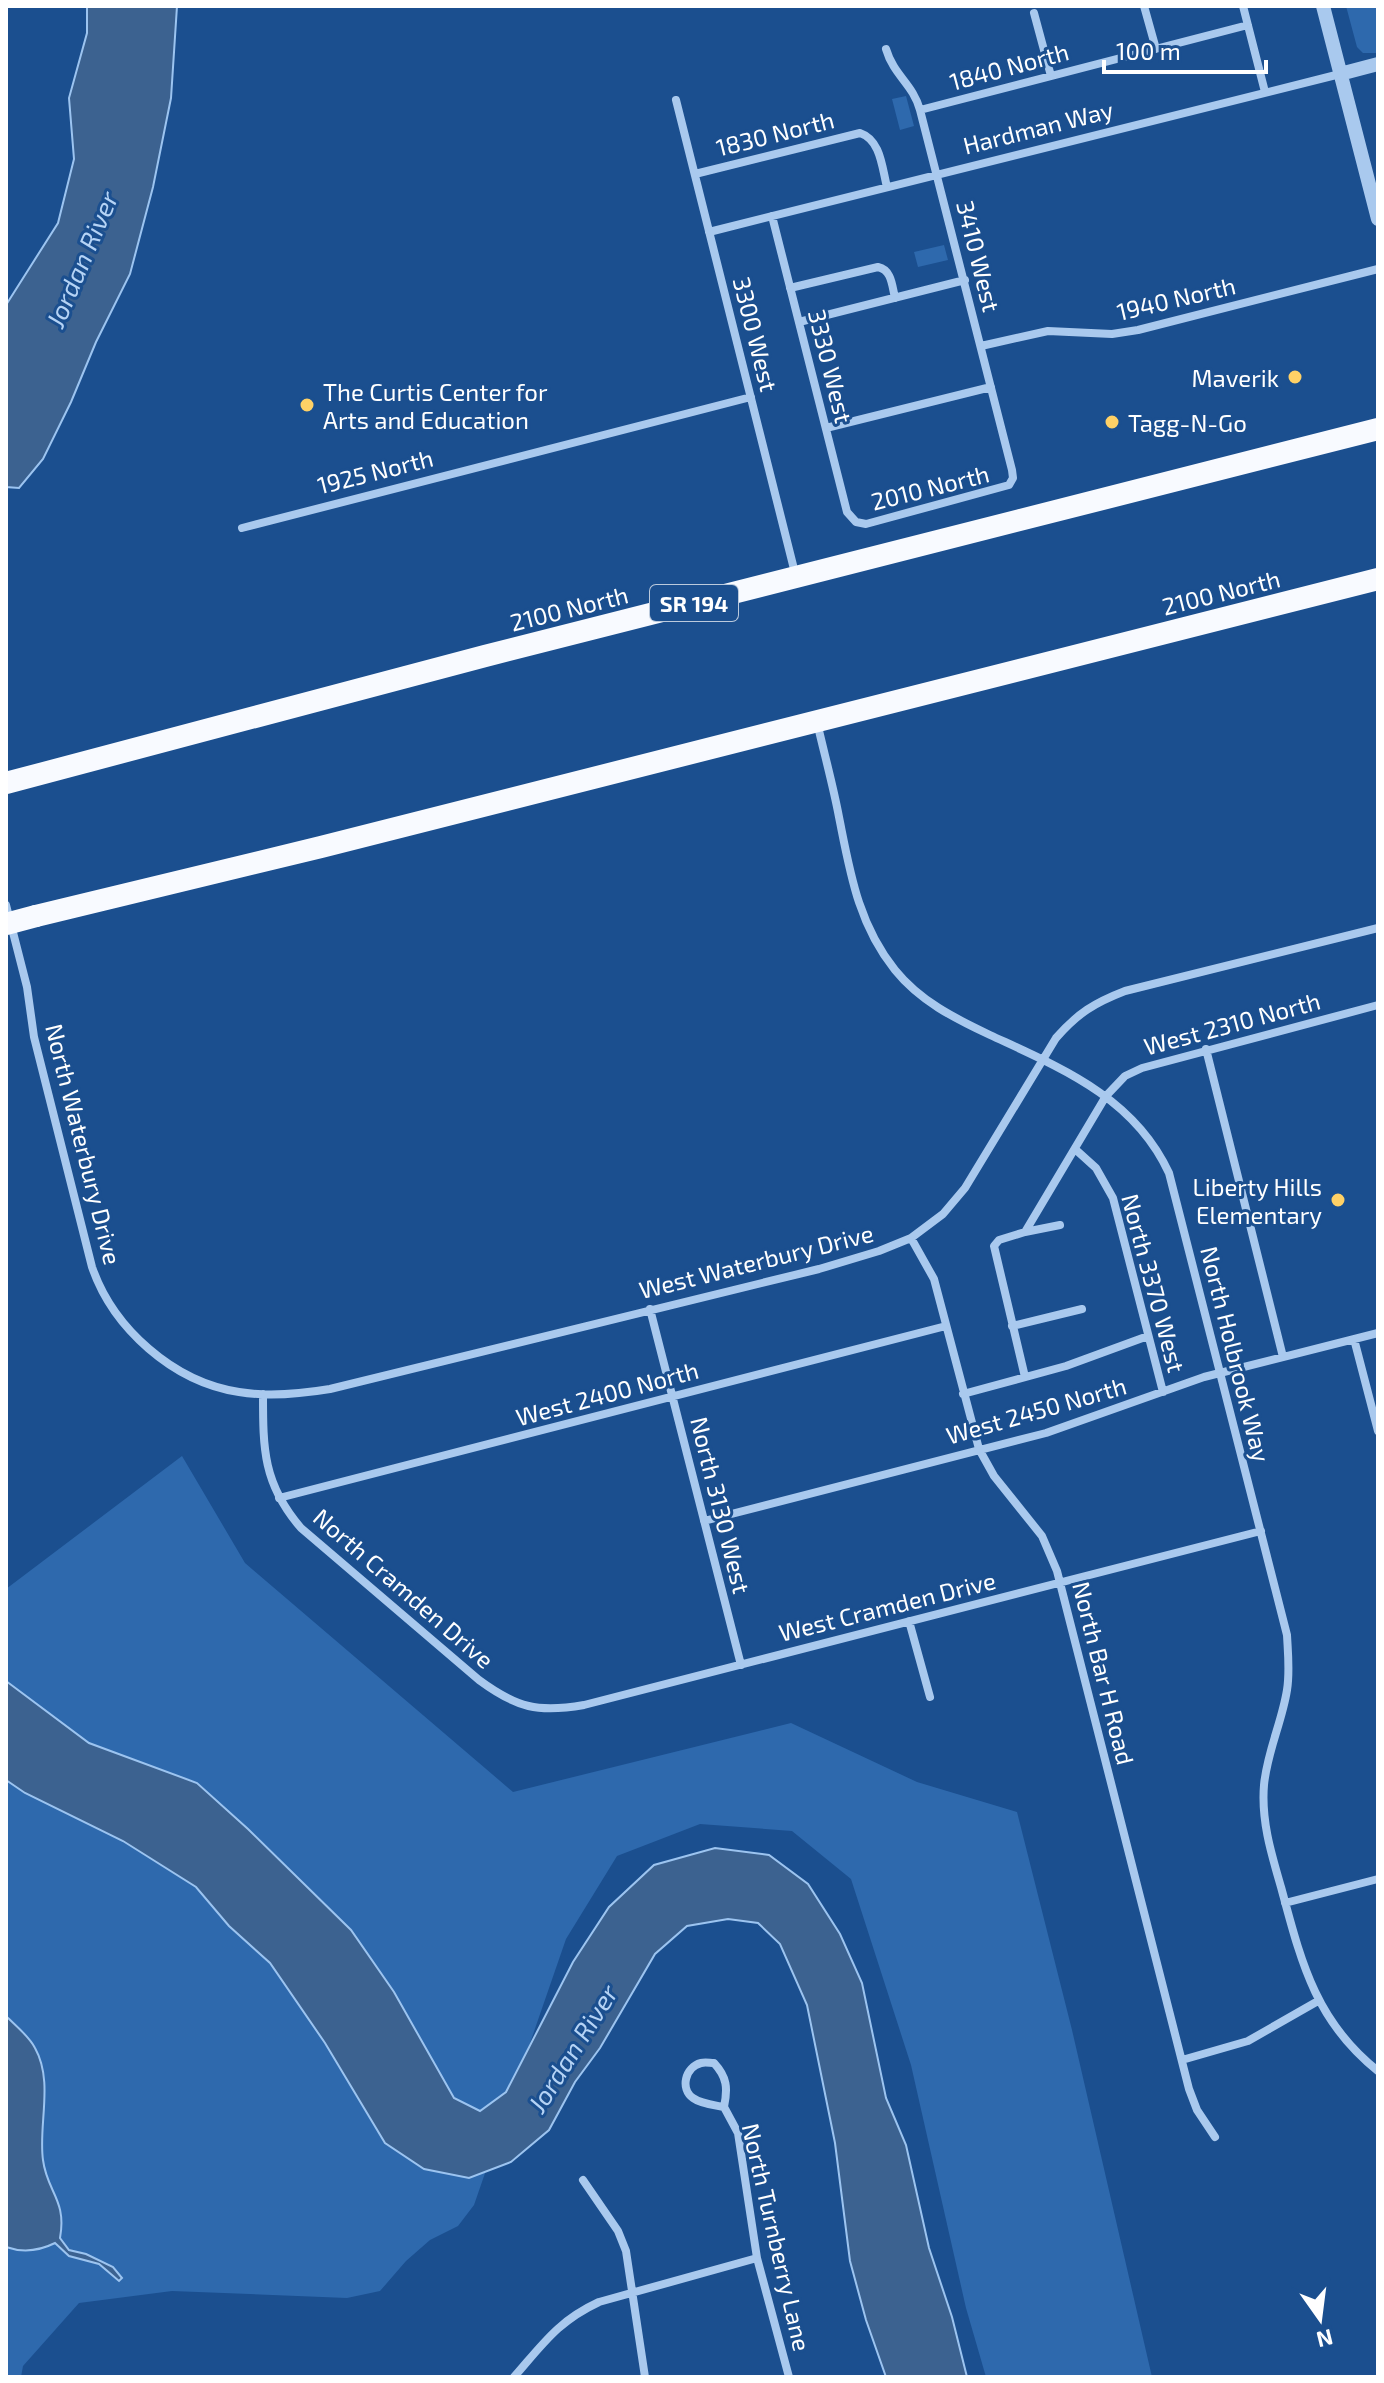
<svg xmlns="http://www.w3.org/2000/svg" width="1384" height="2383" font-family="'Exo 2',sans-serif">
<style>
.green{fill:#2e69ad}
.water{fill:#3c6290;stroke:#9cc4f0;stroke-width:2}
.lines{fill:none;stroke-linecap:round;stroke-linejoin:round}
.minor{stroke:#a9c9ee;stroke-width:8}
.tertiary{stroke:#a9c9ee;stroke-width:14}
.trunk{stroke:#f8faff;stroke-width:22}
.trunk-bridge{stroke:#f8faff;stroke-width:22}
.poi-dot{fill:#ffd166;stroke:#1b4f8f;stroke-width:3}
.labels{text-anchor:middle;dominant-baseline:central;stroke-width:6;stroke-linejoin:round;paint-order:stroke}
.shield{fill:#1b4f8f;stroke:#bbcadd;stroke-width:2}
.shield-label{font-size:22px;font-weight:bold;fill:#fff}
.street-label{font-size:24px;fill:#fff;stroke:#1b4f8f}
.poi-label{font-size:24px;fill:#fff;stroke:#1b4f8f;text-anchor:end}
.water-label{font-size:26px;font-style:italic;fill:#b5d3f5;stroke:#1b4f8f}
</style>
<rect width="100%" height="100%" fill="#1b4f8f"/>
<path class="green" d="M1346,6H1378V53H1363L1357,47Z
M906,96L914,126L900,130L892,99Z
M944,245L948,260L918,267L914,252Z
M182,1456L245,1563L513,1792L791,1723L917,1782L1017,1812L1072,2030L1152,2377H986L966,2308L911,2065L851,1879L792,1831L700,1824L617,1856L566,1939L474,2205L458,2226L430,2240L406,2261L380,2291L347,2298L172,2291L79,2303L23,2366L21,2377H6V1589Z"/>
<path class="water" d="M87,6H177L171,98L153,187L130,274L96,342L71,402L43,459L19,488L6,487V305L58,223L74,159L69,98L87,33Z
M6,1681L89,1743L197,1783L248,1829L351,1930L394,1992L454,2098L480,2111L506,2092L573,1962L609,1907L654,1865L715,1848L769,1855L808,1884L840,1934L862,1983L886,2098L906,2145L929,2248L952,2317L967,2377H886L866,2320L850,2261L835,2143L807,2005L780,1944L758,1923L728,1919L687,1926L655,1954L600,2048L575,2082L549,2130L511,2162L469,2178L424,2169L385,2143L325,2043L270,1963L229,1926L196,1887L123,1841L25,1793L6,1780Z
M6,2016C16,2026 29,2036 35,2048C54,2082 38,2125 43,2160C47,2192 67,2200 60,2238L69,2250L86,2254L113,2267L122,2278L119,2281L99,2264L69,2256L55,2243C39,2251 23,2253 6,2247Z"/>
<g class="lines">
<path class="minor" d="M1144,6L1156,49
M1243,6L1265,92
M1034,13L1051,76
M676,100L796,577
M920,110L1248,25
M695,174L860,133C881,140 882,168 887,187
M772,216L847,512L856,522L866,524L1009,485L1013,478L1012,470L920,110C913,84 894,76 886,49
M709,232L1340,74
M790,288L878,267C892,270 892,286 895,298
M799,322L965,280
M981,346L1048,331L1112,334L1138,330L1378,269
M826,428L991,387
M242,528L751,397
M817,722C824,753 833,785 839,817C850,872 858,924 895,970C920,1001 954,1018 990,1035C1061,1068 1134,1097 1169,1173L1287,1635C1288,1654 1290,1672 1287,1690C1282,1722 1267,1752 1264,1785C1261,1820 1271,1853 1281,1887C1301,1961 1315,2021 1378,2071
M6,905L27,987L34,1037L92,1267C113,1328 173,1382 239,1392C269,1397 300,1394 330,1389L819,1269L879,1251L911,1238L943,1214L965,1188L1056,1038C1078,1013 1094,1003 1125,991L1378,928
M1206,1049L1283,1357
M1075,1149L1096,1168L1113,1198L1163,1392
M1025,1232L1060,1225
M911,1238L934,1279L979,1449L994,1476L1042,1536L1057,1571L1189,2089L1197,2110L1215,2137
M650,1309L741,1665
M1012,1326L1082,1309
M1354,1339L1378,1431
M1025,1377L994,1246L999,1240L1025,1232L1106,1096L1125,1076L1142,1068L1378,1005
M263,1394C263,1449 263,1484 301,1528L479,1680C517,1708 538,1713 584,1705L1261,1531
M963,1394L1066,1366L1148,1336
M279,1498L946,1326
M704,1521L1046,1433L1204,1377L1378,1333
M909,1621L930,1697
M1285,1903L1378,1879
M1182,2060L1248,2041L1318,2001
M724,2107C714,2105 701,2104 693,2098C680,2089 685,2067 701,2063C705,2062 710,2063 714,2063C727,2077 728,2088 724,2107L738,2133L757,2258L789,2377
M583,2180L618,2231L626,2251L645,2377
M514,2377C543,2344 558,2321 599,2302L757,2258"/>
<path class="tertiary" d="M1323,6L1378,219
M1340,74L1378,64"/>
<path class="trunk" d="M6,783L485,656L1378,429
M36,916L321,847L1378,579"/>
<path class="trunk-bridge" d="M6,924L36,916"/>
</g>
<g class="poi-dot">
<circle cx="1295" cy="377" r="8"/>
<circle cx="307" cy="405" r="8"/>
<circle cx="1112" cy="422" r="8"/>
<circle cx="1338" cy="1200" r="8"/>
</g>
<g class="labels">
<rect class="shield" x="650" y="585" width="88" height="36" rx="6"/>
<g class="shield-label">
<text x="694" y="603">SR 194</text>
</g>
<g class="street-label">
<text transform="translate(1009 66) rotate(-15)">1840 North</text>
<text transform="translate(1038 127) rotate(-14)">Hardman Way</text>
<text transform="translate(775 133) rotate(-14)">1830 North</text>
<text transform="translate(979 256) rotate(76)">3410 West</text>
<text transform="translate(1176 298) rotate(-13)">1940 North</text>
<text transform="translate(756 334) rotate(76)">3300 West</text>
<text transform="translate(831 366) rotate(76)">3330 West</text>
<text transform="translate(375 471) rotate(-14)">1925 North</text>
<text transform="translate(930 487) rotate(-14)">2010 North</text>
<text transform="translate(1221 592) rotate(-14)">2100 North</text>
<text transform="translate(569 608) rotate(-14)">2100 North</text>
<text transform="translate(1232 1023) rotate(-15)">West 2310 North</text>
<text transform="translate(84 1144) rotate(76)">North Waterbury Drive</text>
<text transform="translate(756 1261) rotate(-14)">West Waterbury Drive</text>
<text transform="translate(1154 1283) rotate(75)">North 3370 West</text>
<text transform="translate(1236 1354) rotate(76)">North Holbrook Way</text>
<text transform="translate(607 1393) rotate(-15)">West 2400 North</text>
<text transform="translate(1036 1410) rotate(-16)">West 2450 North</text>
<text transform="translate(721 1505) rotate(76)">North 3130 West</text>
<text transform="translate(404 1588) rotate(41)">North Cramden Drive</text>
<text transform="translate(887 1606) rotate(-14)">West Cramden Drive</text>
<text transform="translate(1104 1673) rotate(76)">North Bar H Road</text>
<text transform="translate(777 2237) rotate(77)">North Turnberry Lane</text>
</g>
<g class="poi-label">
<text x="1279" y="377">Maverik</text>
<text x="323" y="391" text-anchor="start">The Curtis Center for<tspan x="323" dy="28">Arts and Education</tspan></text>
<text x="1128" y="422" text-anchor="start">Tagg-N-Go</text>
<text x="1322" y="1186">Liberty Hills<tspan x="1322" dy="28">Elementary</tspan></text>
</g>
<g class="water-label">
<text transform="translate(81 259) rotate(-67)">Jordan River</text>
<text transform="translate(572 2048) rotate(-58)">Jordan River</text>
</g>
</g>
<rect width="1384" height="2383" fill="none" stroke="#ffffff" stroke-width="16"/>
<g transform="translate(1320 2319) rotate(166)" stroke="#1b4f8f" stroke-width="6" paint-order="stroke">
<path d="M0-6L14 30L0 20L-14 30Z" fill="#ffffff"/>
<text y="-12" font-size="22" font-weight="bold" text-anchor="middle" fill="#ffffff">N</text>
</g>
<path d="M1104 60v12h162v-12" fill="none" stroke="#ffffff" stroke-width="4"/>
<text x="1116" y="60" font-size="24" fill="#ffffff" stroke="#1b4f8f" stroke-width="6" paint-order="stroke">100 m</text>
</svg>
